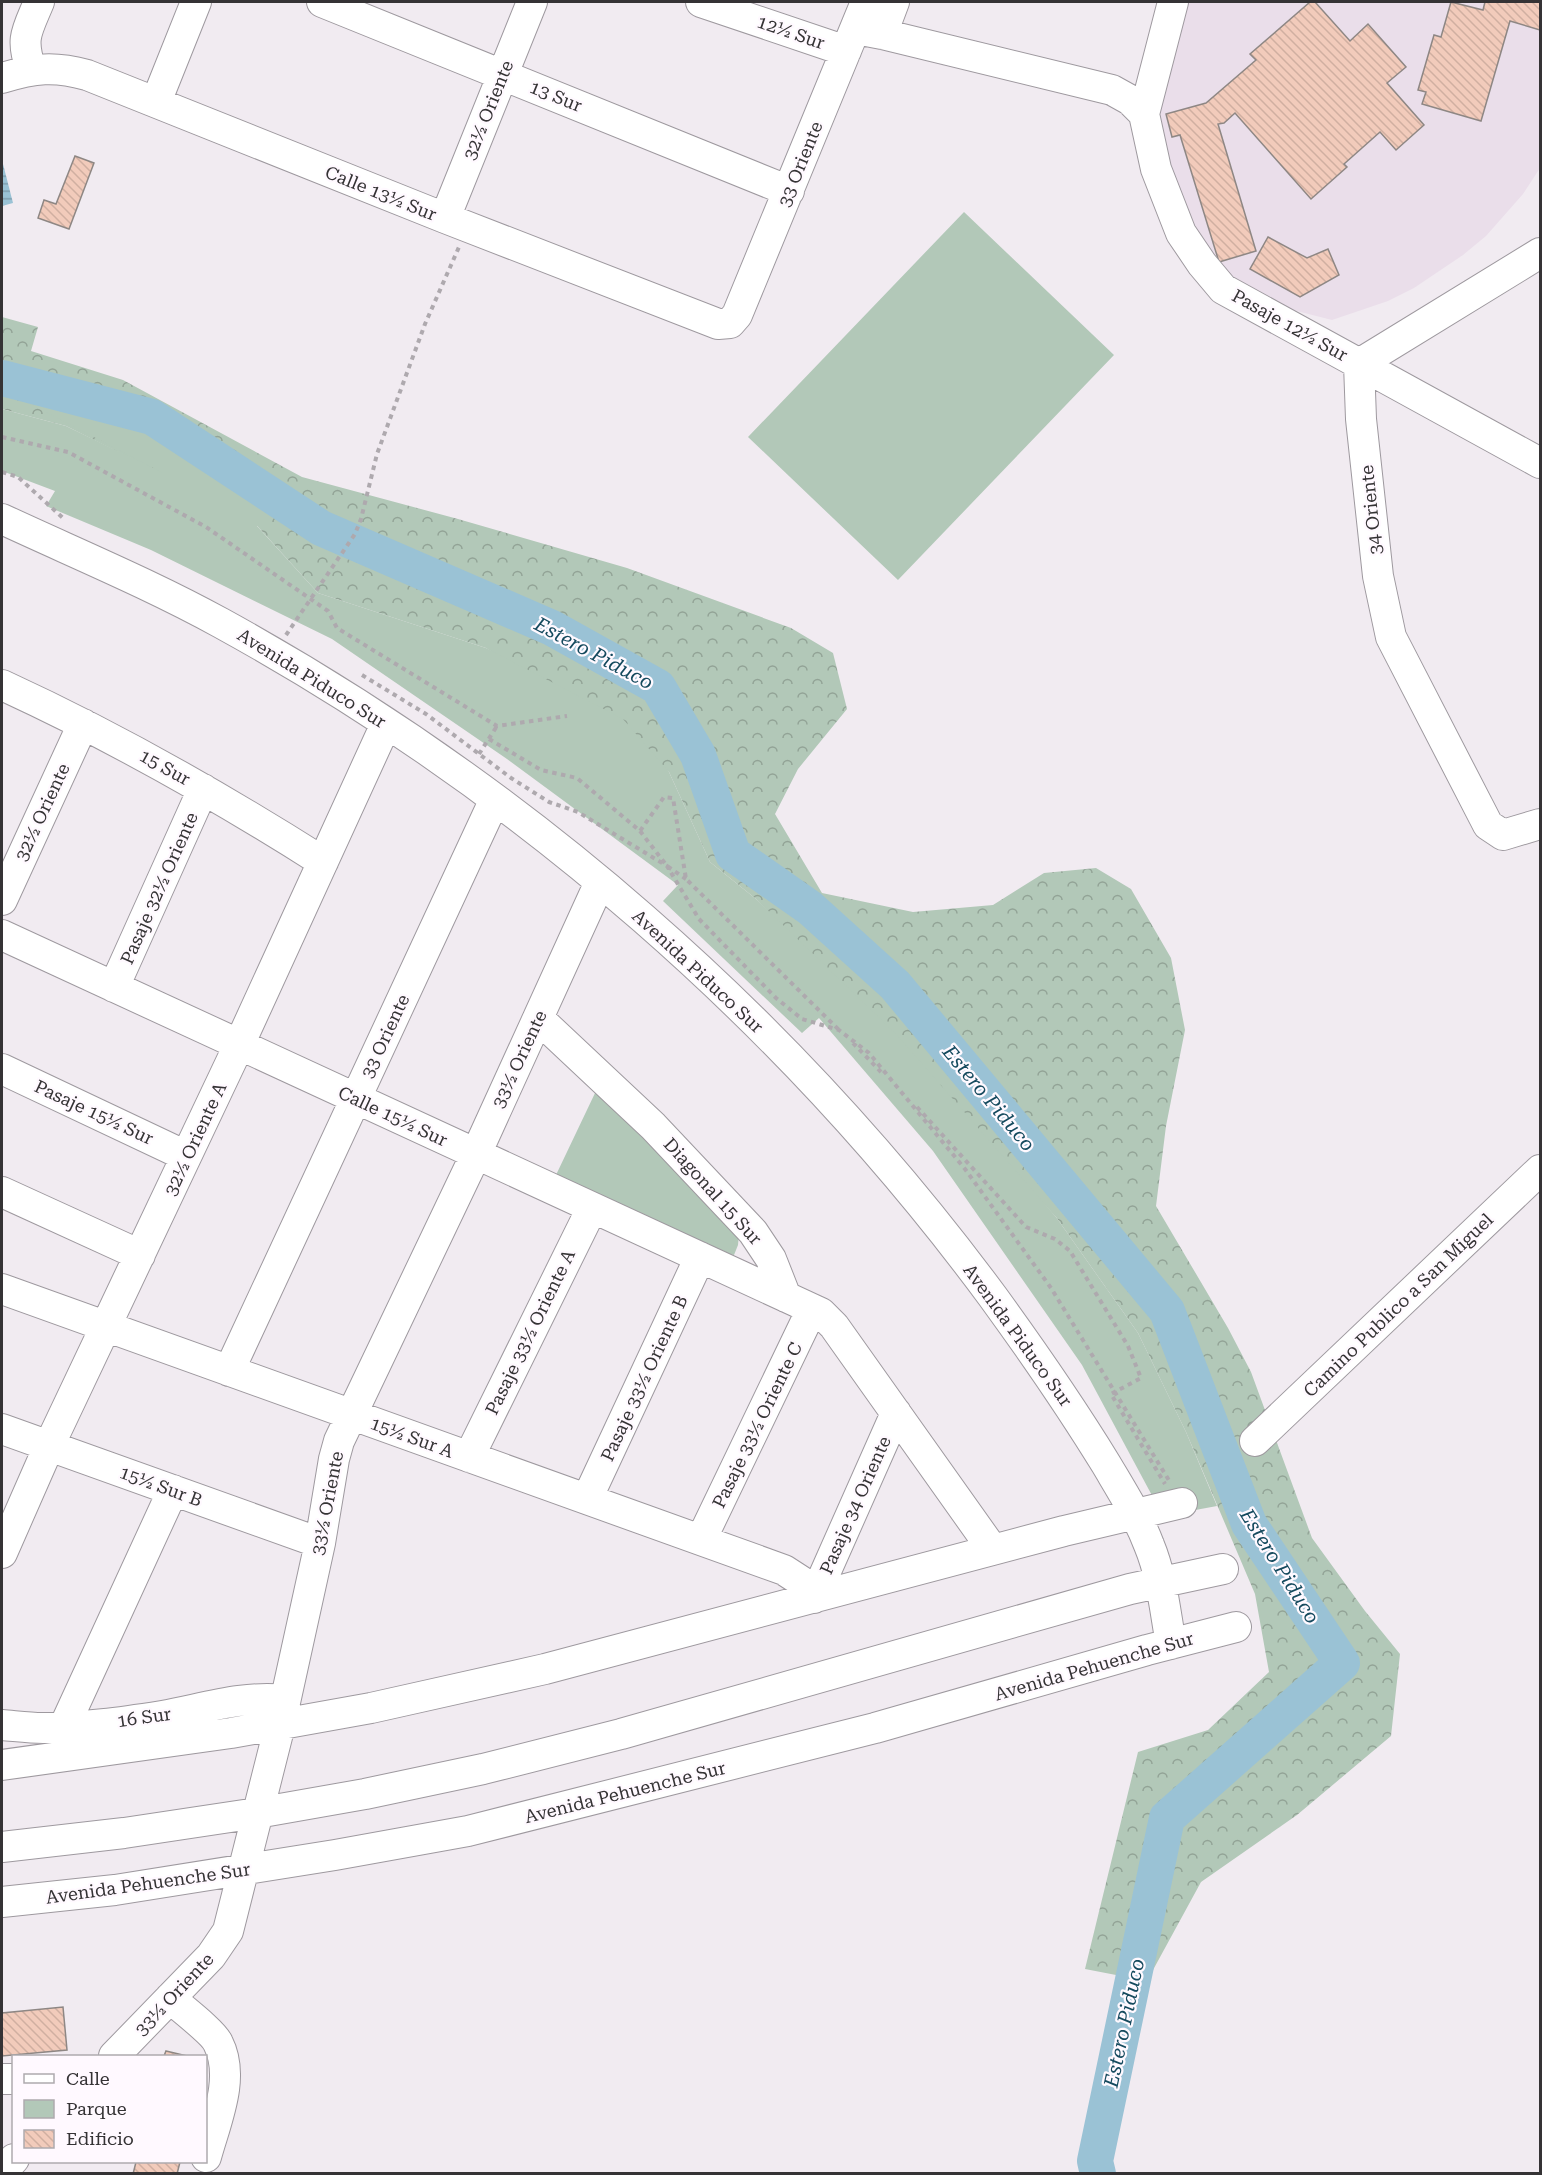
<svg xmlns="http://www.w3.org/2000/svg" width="1542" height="2175" font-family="'Roboto Serif',serif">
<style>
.built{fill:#eadeea}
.forest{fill:url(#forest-crowns)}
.green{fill:#b2c8b8}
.water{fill:url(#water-rules)}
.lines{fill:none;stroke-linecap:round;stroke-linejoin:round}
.river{stroke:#9ac2d5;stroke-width:36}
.building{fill:url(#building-back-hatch);stroke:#8e8784;stroke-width:1.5}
.minor-casing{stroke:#9e999f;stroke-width:32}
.path{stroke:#aea9ae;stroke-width:4;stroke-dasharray:4.5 4.5;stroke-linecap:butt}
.minor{stroke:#fff;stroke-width:30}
.labels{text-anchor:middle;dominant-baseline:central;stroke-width:4.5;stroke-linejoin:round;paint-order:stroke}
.street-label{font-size:18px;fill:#353335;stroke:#fff9ff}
.water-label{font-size:20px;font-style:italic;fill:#154a5e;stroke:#fff9ff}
</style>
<defs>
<pattern id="forest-crowns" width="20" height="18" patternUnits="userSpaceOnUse" patternTransform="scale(1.5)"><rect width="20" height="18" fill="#b2c8b8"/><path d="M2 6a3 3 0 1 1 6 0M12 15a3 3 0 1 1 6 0" fill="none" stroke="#92a396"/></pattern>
<pattern id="water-rules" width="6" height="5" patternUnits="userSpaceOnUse" patternTransform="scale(1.5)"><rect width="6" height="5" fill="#9ac2d5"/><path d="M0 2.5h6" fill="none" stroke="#7e9eae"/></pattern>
<pattern id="building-back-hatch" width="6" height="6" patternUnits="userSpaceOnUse" patternTransform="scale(1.5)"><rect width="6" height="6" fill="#f2cbbb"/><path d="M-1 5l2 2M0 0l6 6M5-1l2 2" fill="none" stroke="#d0afa1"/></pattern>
</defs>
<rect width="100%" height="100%" fill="#f1ebf1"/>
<path class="built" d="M1187,2H1540V168L1523,194L1486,236L1463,255L1414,288L1388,301L1332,320L1289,309L1250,289L1232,276L1216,262L1189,227L1157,122Z"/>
<path class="forest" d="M2,317L38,327L31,351L123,380L302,477L458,519L627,568L791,628L833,653L847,709L798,769L775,814L822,893L913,912L993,905L1044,873L1096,868L1131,889L1171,958L1185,1030L1166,1126L1156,1206L1228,1328L1251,1372L1312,1538L1365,1611L1400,1654L1391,1736L1297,1815L1201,1882L1147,1981L1085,1969L1138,1752L1208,1730L1269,1672L1255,1594L1186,1432L1138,1333L1056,1217L756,899L710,862L669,772L486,648L318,593L249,517L66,426L2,409Z"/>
<path class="green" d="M964,212L1114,355L898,580L748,437Z
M2,364L16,369L54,389L123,417L269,502L257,526L318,593L486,648L623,719L669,772L710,862L756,899L897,1035L1056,1217L1138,1333L1186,1432L1217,1506L1163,1516L1082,1365L933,1151L819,1018L802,1033L663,901L678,885L507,759L332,639L151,550L46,506L55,491L2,471V409L66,426L163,473L17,397L2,393Z
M596,1091L739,1234L738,1245L734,1255L721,1253L556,1175Z"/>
<path class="water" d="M2,160L13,203L2,206Z"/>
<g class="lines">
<path class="river" d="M2,378L152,417L321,528L552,628L658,687L698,755L733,854L810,908L895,985L1167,1311L1249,1524L1342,1663L1167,1818L1095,2161L1098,2174"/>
</g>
<path class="building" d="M1310,2H1315L1350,41L1368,24L1406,67L1387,83L1424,125L1396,150L1380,132L1344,164L1347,167L1311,199L1235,113L1224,123L1218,124L1256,251L1219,262L1180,135L1172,137L1166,114L1206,103L1256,60L1250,54Z
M1451,2L1483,10L1485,2H1540V30L1510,21L1481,121L1422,104L1426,92L1418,90L1434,35L1441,37Z
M75,156L94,163L69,229L38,218L44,200L56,204Z
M1268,237L1307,258L1328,249L1339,275L1300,297L1250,269Z
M63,2007L67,2050L2,2056V2013Z
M166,2051L187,2056H164Z
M136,2162H180L177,2174H133Z"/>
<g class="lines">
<defs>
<path id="minor" d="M322,2L789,191
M701,2L846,51
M856,29L882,34L1112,90L1130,100L1144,114L1156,169L1181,233L1202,264L1223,289L1540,463
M882,34L894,2
M31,69C20,38 27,31 39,2
M2,78C35,68 54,66 87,75L445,218L718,324L730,323L737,315L866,2
M156,102L196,2
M1144,114L1173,2
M445,218L532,2
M1540,253L1359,364L1361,419L1378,576L1391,637L1488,825L1503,835L1540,824
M2,519C75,553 150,584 221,623C523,789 789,1021 993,1297C1033,1352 1071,1407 1106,1464C1122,1491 1138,1516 1149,1545C1162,1576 1165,1611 1171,1644
M2,685C113,736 219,796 323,862
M2,900L83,724
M2,935L821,1313L834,1326L993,1550
M114,987L203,789
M538,1018L653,1126L753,1232L771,1259L786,1297
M2,1069L186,1156
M2,1192L140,1255
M2,1289L784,1570L801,1581L814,1598
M229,1371L495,799
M2,1429L320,1543
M1255,1441L1540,1170
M469,1457L592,1208
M587,1499L700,1257
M701,1540L812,1309
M2,1553L49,1446L239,1045L386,724
M814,1598L896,1413
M2,1725C15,1726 29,1728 43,1728C82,1728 123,1722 162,1716C202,1709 244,1695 285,1700
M64,1727L173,1490
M2,1765L231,1733L371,1708L545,1669L1064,1531L1182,1503
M2,1847L124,1833L257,1813L365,1794L483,1769L621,1734L1130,1589L1223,1569
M2,1902L115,1890L335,1855L468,1831L875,1728L1147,1650L1236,1627
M170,1998C181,2008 213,2032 218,2043C236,2078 215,2123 206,2157
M114,2056L211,1956L228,1931L280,1725L320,1543L334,1459L339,1441L476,1154L600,882
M2,2079H14
M2,2172L14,2159"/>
</defs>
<use href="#minor" class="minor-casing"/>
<path class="path" d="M2,437L68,452L206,527L328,611L337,628L497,726L567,716
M2,472L18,477L63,518
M286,635L355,534L361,519L377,454L425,324L459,247
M362,675L426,714L511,778L549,802L578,812L667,866L699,919L776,998L802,1019L839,1030L869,1053L965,1169L1051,1288L1170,1482
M489,739L541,770L577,778L640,831L664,797L673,798L686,879L839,1030
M479,754L497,726
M640,831L667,866L686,879
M853,1043L881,1072
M917,1107L1026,1227L1055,1239L1070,1251L1128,1346L1141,1378L1111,1394L1165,1484"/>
<use href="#minor" class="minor"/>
</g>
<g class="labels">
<g class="street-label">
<text transform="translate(791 32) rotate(19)">12½ Sur</text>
<text transform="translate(556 96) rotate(22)">13 Sur</text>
<text transform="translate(488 110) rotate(-68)">32½ Oriente</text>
<text transform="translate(800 164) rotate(-68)">33 Oriente</text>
<text transform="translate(381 193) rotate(22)">Calle 13½ Sur</text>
<text transform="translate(1290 325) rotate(29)">Pasaje 12½ Sur</text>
<text transform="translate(1371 510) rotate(-96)">34 Oriente</text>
<text transform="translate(312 678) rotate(32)">Avenida Piduco Sur</text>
<text transform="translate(165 767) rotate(29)">15 Sur</text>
<text transform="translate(42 812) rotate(-65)">32½ Oriente</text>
<text transform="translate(159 888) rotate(-66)">Pasaje 32½ Oriente</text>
<text transform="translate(698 971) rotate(43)">Avenida Piduco Sur</text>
<text transform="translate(385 1036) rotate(-65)">33 Oriente</text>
<text transform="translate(519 1059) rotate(-65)">33½ Oriente</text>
<text transform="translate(94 1112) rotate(25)">Pasaje 15½ Sur</text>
<text transform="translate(393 1116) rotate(25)">Calle 15½ Sur</text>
<text transform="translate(195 1139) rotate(-65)">32½ Oriente A</text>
<text transform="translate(713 1191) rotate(48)">Diagonal 15 Sur</text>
<text transform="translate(1398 1305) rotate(-44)">Camino Publico a San Miguel</text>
<text transform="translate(530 1332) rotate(-64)">Pasaje 33½ Oriente A</text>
<text transform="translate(1018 1335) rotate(54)">Avenida Piduco Sur</text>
<text transform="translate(644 1378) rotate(-65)">Pasaje 33½ Oriente B</text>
<text transform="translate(757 1425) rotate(-64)">Pasaje 33½ Oriente C</text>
<text transform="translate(412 1437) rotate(20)">15½ Sur A</text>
<text transform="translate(161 1486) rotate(20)">15½ Sur B</text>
<text transform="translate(327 1503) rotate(-79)">33½ Oriente</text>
<text transform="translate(855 1505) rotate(-66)">Pasaje 34 Oriente</text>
<text transform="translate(1094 1666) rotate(-16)">Avenida Pehuenche Sur</text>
<text transform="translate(144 1717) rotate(-8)">16 Sur</text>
<text transform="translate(625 1792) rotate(-14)">Avenida Pehuenche Sur</text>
<text transform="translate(148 1883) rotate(-8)">Avenida Pehuenche Sur</text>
<text transform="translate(174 1994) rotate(-47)">33½ Oriente</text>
</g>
<g class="water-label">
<text transform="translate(594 653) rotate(28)">Estero Piduco</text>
<text transform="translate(989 1098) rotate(50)">Estero Piduco</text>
<text transform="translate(1280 1566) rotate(58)">Estero Piduco</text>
<text transform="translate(1124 2023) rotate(-78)">Estero Piduco</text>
</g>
</g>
<rect width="1542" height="2175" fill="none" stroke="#353335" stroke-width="6"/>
<rect x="12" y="2055" width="195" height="108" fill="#fff9ff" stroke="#aeaaae" stroke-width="1.5"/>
<rect x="24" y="2074" width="30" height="9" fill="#ffffff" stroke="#aeaaae" stroke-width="1.5"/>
<text x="66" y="2085" font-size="18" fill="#353335">Calle</text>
<rect x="24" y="2100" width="30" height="18" fill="#b2c8b8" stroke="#aeaaae" stroke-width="1.5"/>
<text x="66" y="2115" font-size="18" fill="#353335">Parque</text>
<rect x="24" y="2130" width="30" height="18" fill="url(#building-back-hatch)" stroke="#aeaaae" stroke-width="1.5"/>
<text x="66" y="2145" font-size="18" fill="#353335">Edificio</text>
</svg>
